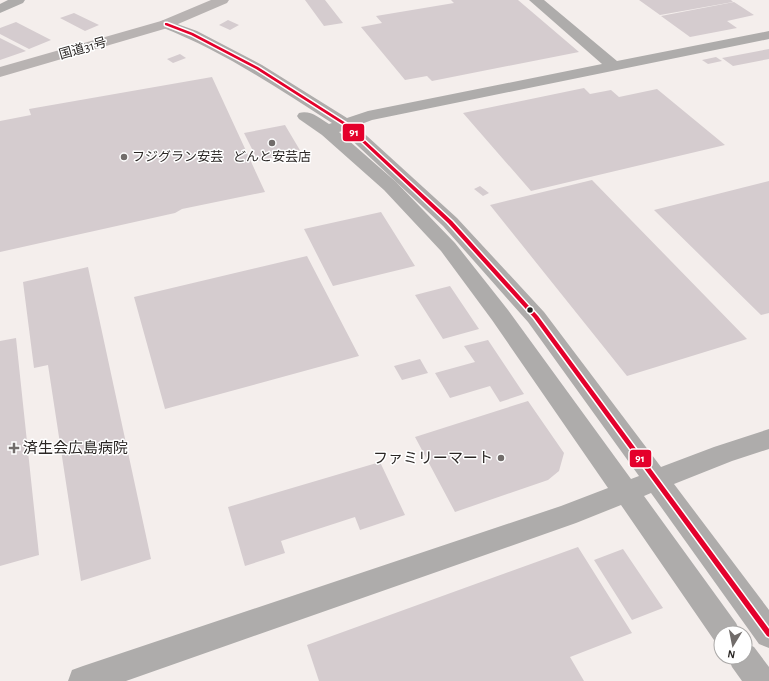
<svg xmlns="http://www.w3.org/2000/svg" width="769" height="681" font-family="'Alegreya Sans','Noto Sans JP',sans-serif">
<style>
.building{fill:#d5cccf}
.lines{fill:none;stroke-linecap:round;stroke-linejoin:round}
.minor{fill:#aeacab;fill-rule:evenodd}
.highway{fill:#b8b3b2;fill-rule:evenodd}
.bus-1-casing{stroke:#fff;stroke-width:3}
.bus-1{fill:#e4002b;fill-rule:evenodd}
.poi-dot{fill:#716c6a;stroke:#fff;stroke-width:1.5}
.bus-dot{fill:#2a2624;stroke:#fff;stroke-width:1.5}
.labels{text-anchor:middle;dominant-baseline:central;stroke-width:3;stroke-linejoin:round;paint-order:stroke}
.far-street-label{font-size:13px;fill:#2a2624;stroke:#fff}
.far-poi-label{font-size:13px;fill:#2a2624;stroke:#fff;text-anchor:start}
.poi-label{font-size:15px;fill:#2a2624;stroke:#fff;text-anchor:start}
.line-badge{stroke:#fff;stroke-width:1.5}
.badge-label{font-size:11px;text-anchor:middle;font-weight:bold;fill:#fff}
</style>
<rect width="100%" height="100%" fill="#f4eeec"/>
<path class="building" d="M305,0H325L343,23L324,26Z
M451,0H518L579,52L432,81L427,76L405,80L361,27L382,23L376,16L454,3Z
M639,0H731L733,2L660,15Z
M734,2L754,15L727,21L737,28L690,37L661,16Z
M74,13L99,25L85,31L60,18Z
M228,20L239,25L230,30L219,25Z
M16,22L51,40L29,49L0,34V28Z
M0,38L26,51L0,60Z
M769,49V59L733,66L722,58Z
M180,54L186,58L173,63L167,59Z
M716,57L722,61L708,64L702,60Z
M212,77L265,192L182,209L175,213L0,252V121L31,115L29,109Z
M584,88L590,94L611,90L619,97L657,89L725,145L531,191L463,113Z
M285,125L301,152L258,161L244,133Z
M592,180L747,339L627,376L490,205Z
M769,181V313L761,315L654,210Z
M480,186L489,193L483,196L474,189Z
M381,212L415,266L333,286L304,229Z
M307,256L359,356L165,409L134,297Z
M88,267L151,559L81,581L48,365L34,368L23,282Z
M450,286L479,329L443,339L415,295Z
M16,338L39,555L0,566V341Z
M488,340L524,394L500,402L490,386L450,398L435,373L475,362L464,346Z
M420,359L428,373L402,380L394,366Z
M528,401L564,453L559,471L548,480L455,512L415,437Z
M380,462L405,515L360,530L355,517L281,541L285,553L245,566L228,507Z
M578,547L632,633L570,657L584,681H319L307,645Z
M623,549L663,608L632,620L594,560Z"/>
<g class="lines">
<path class="minor" d="M8,0H25L23,3L0,13V4Z
M529,0H544L617,61L769,31V39L372,120L356,126L457,218L544,312L661,467L714,447L769,429V449L732,461L674,484L769,610V648L759,644L651,493L644,496L736,623L741,633H721V645L716,643L621,505L576,523L126,681H68L72,670L83,666L561,506L608,488L492,320L441,251L384,190L322,135L299,119L297,116L299,113C311,110 319,118 329,124L332,123C277,88 223,51 161,27L159,24L161,21L166,20L197,31L262,65L347,118L368,111L602,64ZM342,131L443,226L528,322L639,476L631,479L508,310L455,243L396,182L339,132Z
M745,643L754,647L769,667V681H742L732,667L728,657H745Z"/>
<path class="highway" d="M211,0H229L227,3L171,27L0,77V67L161,21Z"/>
<defs>
<path id="bus-1" d="M165,23H167L193,33L258,67L346,123L452,221L538,316L769,629V637L767,636L534,318L448,223L344,125L256,69L191,35L165,25Z"/>
</defs>
<use href="#bus-1" class="bus-1-casing"/>
<use href="#bus-1" class="bus-1"/>
</g>
<g class="poi-dot">
<circle cx="272" cy="143" r="4"/>
<circle cx="124" cy="157" r="4"/>
<path d="M12 442h4v4h4v4h-4v4h-4v-4h-4v-4h4z"/>
<circle cx="501" cy="458" r="4"/>
</g>
<circle class="bus-dot" cx="530" cy="310" r="3.5"/>
<g class="labels">
<g class="far-street-label">
<text transform="translate(83 49) rotate(-16)">国道31号</text>
</g>
<g class="far-poi-label">
<text x="132" y="157">フジグラン安芸</text>
<text x="272" y="157" text-anchor="middle">どんと安芸店</text>
</g>
<g class="poi-label">
<text x="23" y="448">済生会広島病院</text>
<text x="493" y="458" text-anchor="end">ファミリーマート</text>
</g>
</g>
<g class="line-badge">
<rect x="342" y="123" width="23" height="19" rx="4" fill="#e4002b"/>
<rect x="629" y="449" width="23" height="19" rx="4" fill="#e4002b"/>
</g>
<g class="badge-label">
<text x="354" y="136">91</text>
<text x="640" y="462">91</text>
</g>
<g transform="translate(733 645) rotate(190)"><circle r="19" fill="#ffffff" stroke="#aaa8a7"/>
<path d="M0-3L7 15L0 10L-7 15Z" fill="#716c6a"/>
<text y="-6" font-size="11" font-weight="bold" text-anchor="middle" fill="#2a2624">N</text>
</g>
</svg>
